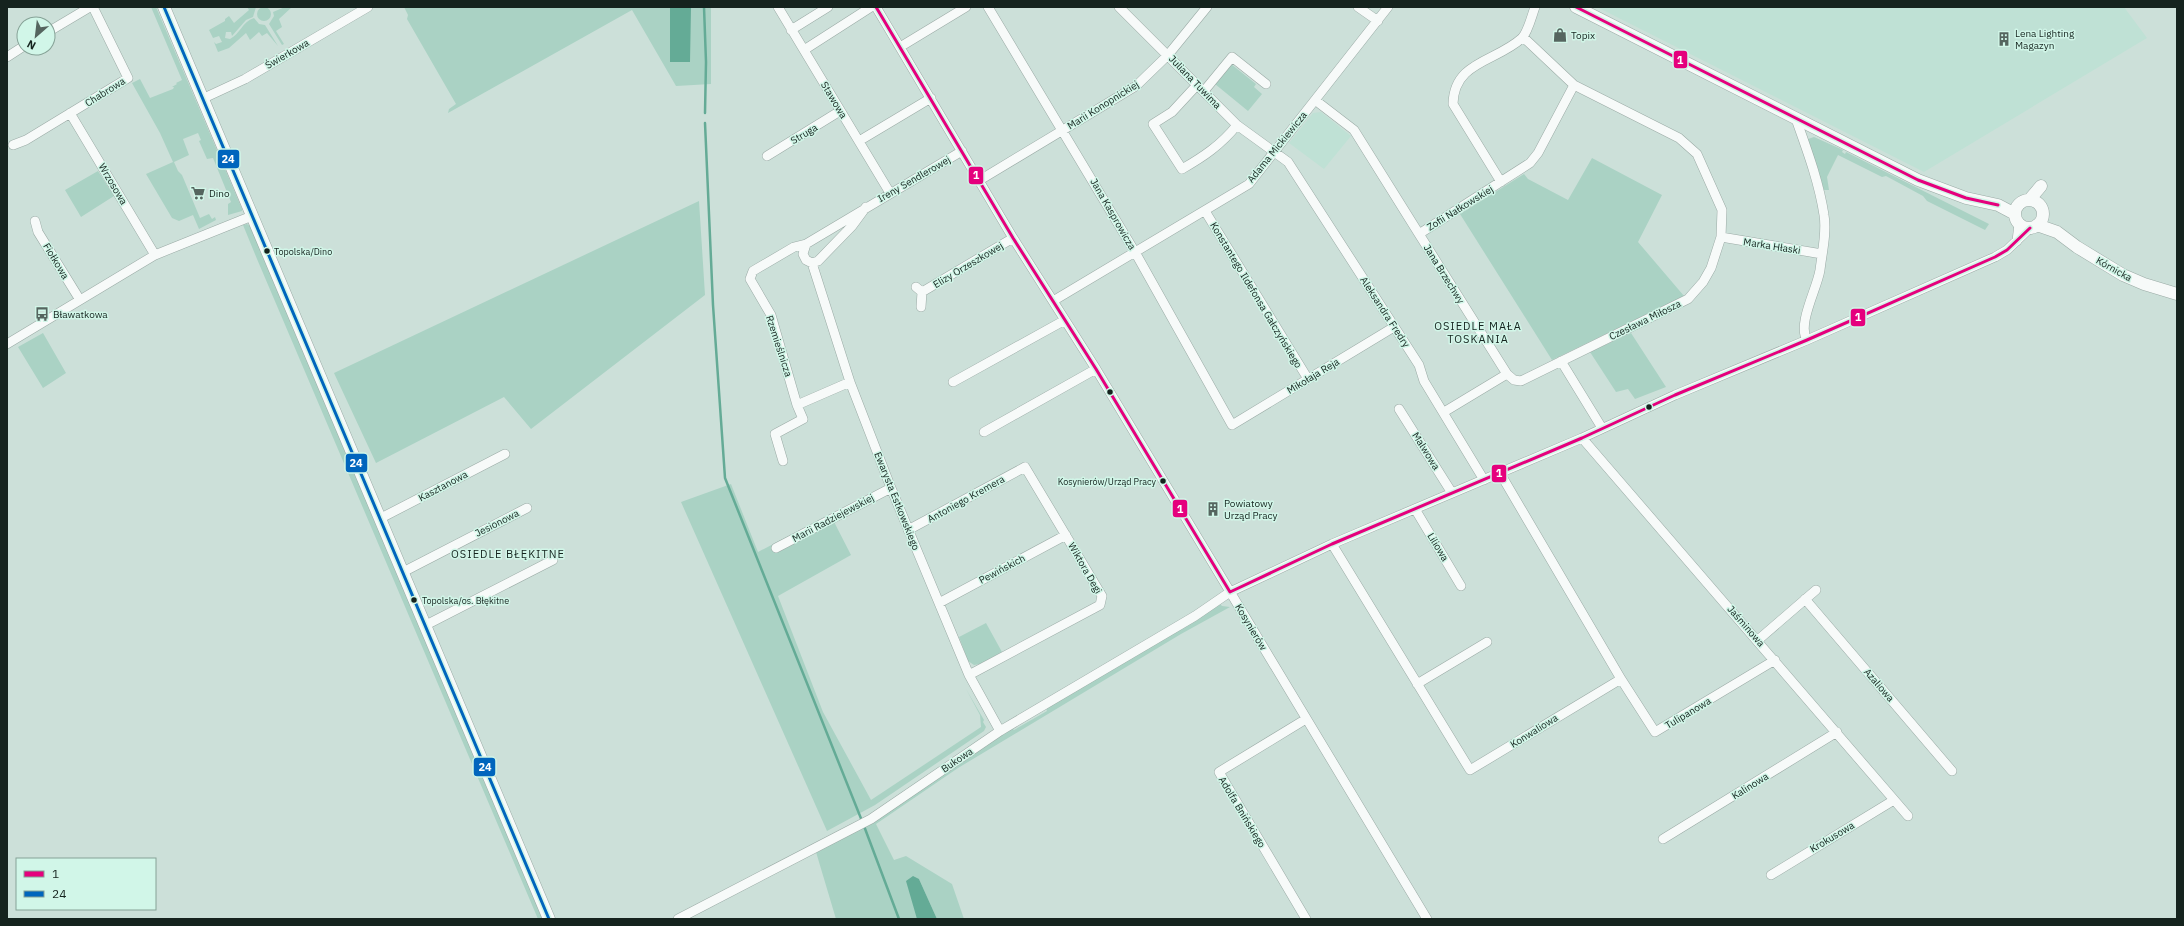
<svg xmlns="http://www.w3.org/2000/svg" width="2184" height="926" font-family="'IBM Plex Sans',sans-serif">
<style>
.built{fill:#bfe1d5}
.green{fill:#aad2c4}
.water{fill:#64ab96}
.lines{fill:none;stroke-linecap:round;stroke-linejoin:round}
.stream{stroke:#64ab96;stroke-width:2.5}
.street-casing{stroke:#9aaaa5;stroke-width:10}
.secondary-casing{stroke:#9aaaa5;stroke-width:13}
.street{stroke:#f7faf9;stroke-width:9}
.secondary{stroke:#f7faf9;stroke-width:12}
.bus-1-casing{stroke:#d1f6e8;stroke-width:6}
.bus-2-casing{stroke:#d1f6e8;stroke-width:6}
.bus-1{stroke:#e5007d;stroke-width:3}
.bus-2{stroke:#0065bd;stroke-width:3}
.bus-dot{fill:#15231e;stroke:#d1f6e8;stroke-width:1.5}
.labels{text-anchor:middle;dominant-baseline:central;stroke-width:3;stroke-linejoin:round;paint-order:stroke}
.bus-label{font-size:9px;fill:#15231e;stroke:#d1f6e8;text-anchor:start}
.poi-label{font-size:10px;fill:#15231e;stroke:#d1f6e8;text-anchor:start}
.street-label{font-size:10px;fill:#15231e;stroke:#d1f6e8}
.neighbourhood-label{font-size:11px;letter-spacing:1px;fill:#15231e;stroke:#d1f6e8}
.line-badge{stroke:#d1f6e8;stroke-width:1.5}
.badge-label{font-size:11px;text-anchor:middle;font-weight:bold;fill:#fff}
</style>
<rect width="100%" height="100%" fill="#cce0d9"/>
<path class="built" d="M1597,7H2124L2147,38L1924,172Z
M1321,112L1351,136L1324,169L1289,143L1313,113Z"/>
<path class="green" d="M257 14a7 7 0 1 1 14 0a7 7 0 1 1-14 0Z
M151,7H156L242,209V211L228,215V204L231,202L213,158L207,159L199,141L201,140L198,133L183,139L189,155L174,162L178,171L182,175L200,218L209,214L212,219L215,217L216,220L199,229L193,215L179,221L172,218L146,174L173,162L160,133L132,83L140,79L150,98L173,89L174,87H172L177,84L176,83L182,80Z
M247,7H256L253,17L246,20L232,36L231,32H226L225,38L230,39C240,34 242,22 254,18L259,24L265,25L278,46L267,33L262,36L259,32L250,40L246,33L229,48L218,52L214,42L216,44L222,42L219,36L213,38L214,40L209,30L225,21V19L229,16L234,23L249,10Z
M285,7H292L279,19L282,27L276,31L284,44L282,45L269,24L274,16L273,12Z
M404,7H711V84L676,86L632,10L448,113L449,109L456,104L407,19L408,15Z
M1231,64L1256,84L1254,87L1262,94L1248,111L1215,84Z
M1814,137L1843,150L1842,152L1845,154L1846,152L1989,224L1985,230L1927,201L1923,196L1886,176L1882,177L1838,155L1827,177L1829,190H1824L1808,143V139Z
M1592,158L1662,195L1638,242L1684,296L1552,360L1460,214L1524,174L1528,179L1568,200Z
M98,171L114,196L81,217L65,190Z
M699,201L705,295L531,429L504,397L376,463L334,373Z
M247,224L250,226L545,919H538L257,259L243,225Z
M43,333L66,373L43,388L18,347Z
M1631,333L1666,387L1635,399L1628,389L1616,392L1590,352Z
M731,484L758,552L830,514L851,555L778,596L823,712L871,800L981,727L980,715L966,689L984,720L983,722L986,727L984,731L875,805L827,831L681,502Z
M1220,604L1222,606L1230,607L1181,634L958,768L876,824L894,860L906,856L952,884L964,919H937L919,879L917,919H836L816,852L875,821L1012,728L1014,730L1047,711L1046,708Z
M986,623L1002,652L980,664L974,665L968,661L959,637Z"/>
<path class="water" d="M670,7H691L690,62H670Z
M913,876L919,879L937,919H917L906,881Z"/>
<g class="lines">
<path class="stream" d="M704,7L706,62L705,113
M705,123L713,305L725,478L862,821
M864,826L899,919"/>
<defs>
<path id="street" d="M778,7L890,193
M876,7L1013,238L1096,369L1427,919
M988,7L1135,252L1232,425L1394,327
M1119,7L1237,125L1288,162L1419,365L1424,381L1484,480
M1358,7L1378,21
M791,30L828,7
M48,32L90,7
M900,47L966,7
M804,50L871,7
M7,57L24,46
M1197,85L1172,112L1153,124L1182,169C1203,157 1221,145 1237,125
M1204,91L1232,57L1266,84
M204,98L245,79L368,7
M1315,100L1354,130L1419,234L1530,163L1538,153L1574,85
M70,113L155,255
M1796,119C1807,150 1819,182 1824,215C1827,232 1822,253 1820,270C1817,289 1797,324 1807,340
M859,141L931,98
M13,145L26,140L128,78L93,7
M767,156L840,111
M980,180L1136,86L1168,55L1207,7
M1501,182L1453,104C1454,61 1496,62 1522,38C1528,32 1532,15 1535,7
M866,207L852,226L818,261L812,263L806,260L803,254L806,244L962,151
M1205,211L1308,379
M35,221L38,232L80,300
M1419,234L1507,374
M1721,237L1822,254
M2017,241L2019,224
M806,244L794,247L753,271L750,279L771,315L797,405L850,382
M812,263L850,382L891,488L969,675L1000,731
M916,287L922,292L921,307
M922,292L1013,238
M1053,301L1249,184L1388,7
M7,344L155,255L252,216
M1561,361L1602,428
M953,382L1065,320
M1399,409L1452,493
M1444,412L1507,374L1514,380L1521,381L1688,299L1703,282L1711,268L1721,237L1722,210L1697,154L1679,138L1574,85L1523,37
M984,432L1096,369
M1582,438L1908,816
M783,461L775,434L803,419L797,405
M1415,509L1461,586
M381,518L505,454
M908,530L1025,467L1102,596L1100,605L969,675
M1332,544L1470,770L1621,679L1500,473
M776,548L891,488
M403,572L527,508
M1805,599L1952,771
M939,603L1066,535
M426,625L553,560
M1758,640L1816,590
M1621,679L1655,732L1775,660
M1417,684L1487,642
M1663,839L1837,732
M1771,875L1894,800
M678,919L871,819L1000,731L1195,616L1230,592L1332,544L1582,438L1675,395L1807,340L1995,257L2007,250L2030,228
M1306,919L1219,772L1306,719"/>
<path id="secondary" d="M164,7L549,919
M1576,7L1918,180L1966,198L1998,205L2015,214
M2030,199L2041,186
M2015 214a14 14 0 1 1 28 0a14 14 0 1 1-28 0Z
M2037,225L2057,232L2077,247L2123,275L2144,284L2177,294"/>
</defs>
<use href="#street" class="street-casing"/>
<use href="#secondary" class="secondary-casing"/>
<use href="#street" class="street"/>
<use href="#secondary" class="secondary"/>
<defs>
<path id="bus-1" d="M876,7L1013,238L1096,369L1230,592L1332,544L1582,438L1675,395L1807,340L1995,257L2007,250L2030,228
M1576,7L1918,180L1966,198L1998,205"/>
<path id="bus-2" d="M164,7L549,919"/>
</defs>
<use href="#bus-1" class="bus-1-casing"/>
<use href="#bus-2" class="bus-2-casing"/>
<use href="#bus-1" class="bus-1"/>
<use href="#bus-2" class="bus-2"/>
</g>
<defs>
<symbol id="shop-bare" viewBox="-9 -9 18 18"><path d="M-5-2.5h2.3a2.7 3.5 0 0 1 5.4 0H5L5.5 6h-11ZM-1.5-2.5h3a1.5 2.3 0 0 0-3 0Z" fill="#55655f" stroke="#d1f6e8" stroke-width="2.5" paint-order="stroke"/></symbol>
<symbol id="building-bare" viewBox="-9 -9 18 18"><path d="M-4-6H4V6H1V3H-1V6H-4ZM-2.5-4.3h1.7v1.8h-1.7ZM.8-4.3h1.7v1.8H.8ZM-2.5-1h1.7V.8h-1.7ZM.8-1h1.7V.8H.8Z" fill="#55655f" stroke="#d1f6e8" stroke-width="2.5" paint-order="stroke"/></symbol>
<symbol id="supermarket-bare" viewBox="-9 -9 18 18"><path d="M-6-5.5h2.5l.6 2H6L4.5 2H-2.5L-4.4-4H-6ZM-1.5 3.2a1.3 1.3 0 1 0 .1 0ZM3 3.2a1.3 1.3 0 1 0 .1 0Z" fill="#55655f" stroke="#d1f6e8" stroke-width="2.5" paint-order="stroke"/></symbol>
<symbol id="bus-bare" viewBox="-9 -9 18 18"><path d="M-5-6H5V4H4V6H2V4H-2V6H-4V4H-5ZM-3.5-4V0h7V-4ZM-3.5 1.2v1.5H-2V1.2ZM2 1.2v1.5H3.5V1.2Z" fill="#55655f" stroke="#d1f6e8" stroke-width="2.5" paint-order="stroke"/></symbol>
</defs>
<g fill-rule="evenodd">
<use href="#shop-bare" x="1550" y="25" width="20" height="20"/>
<use href="#building-bare" x="1994" y="29" width="20" height="20"/>
<use href="#supermarket-bare" x="188" y="183" width="20" height="20"/>
<use href="#bus-bare" x="32" y="304" width="20" height="20"/>
<use href="#building-bare" x="1203" y="499" width="20" height="20"/>
</g>
<g class="bus-dot">
<circle cx="267" cy="251" r="3.5"/>
<circle cx="1110" cy="392" r="3.5"/>
<circle cx="1649" cy="407" r="3.5"/>
<circle cx="1163" cy="481" r="3.5"/>
<circle cx="414" cy="600" r="3.5"/>
</g>
<g class="labels">
<g class="bus-label">
<text x="274" y="251">Topolska/Dino</text>
<text x="1156" y="481" text-anchor="end">Kosynierów/Urząd Pracy</text>
<text x="422" y="600">Topolska/os. Błękitne</text>
</g>
<g class="poi-label">
<text x="2015" y="33">Lena Lighting<tspan x="2015" dy="12">Magazyn</tspan></text>
<text x="1571" y="35">Topix</text>
<text x="209" y="193">Dino</text>
<text x="53" y="314">Bławatkowa</text>
<text x="1224" y="503">Powiatowy<tspan x="1224" dy="12">Urząd Pracy</tspan></text>
</g>
<g class="street-label">
<text transform="translate(287 54) rotate(-30)">Świerkowa</text>
<text transform="translate(1195 82) rotate(46)">Juliana Tuwima</text>
<text transform="translate(105 92) rotate(-32)">Chabrowa</text>
<text transform="translate(834 100) rotate(59)">Stawowa</text>
<text transform="translate(1103 105) rotate(-32)">Marii Konopnickiej</text>
<text transform="translate(804 134) rotate(-31)">Struga</text>
<text transform="translate(1277 147) rotate(-51)">Adama Mickiewicza</text>
<text transform="translate(914 179) rotate(-30)">Ireny Sendlerowej</text>
<text transform="translate(113 184) rotate(59)">Wrzosowa</text>
<text transform="translate(1460 208) rotate(-32)">Zofii Nałkowskiej</text>
<text transform="translate(1113 214) rotate(60)">Jana Kasprowicza</text>
<text transform="translate(1772 246) rotate(9)">Marka Hłaski</text>
<text transform="translate(56 261) rotate(59)">Fiołkowa</text>
<text transform="translate(968 265) rotate(-31)">Elizy Orzeszkowej</text>
<text transform="translate(2114 269) rotate(29)">Kórnicka</text>
<text transform="translate(1444 274) rotate(58)">Jana Brzechwy</text>
<text transform="translate(1256 295) rotate(59)">Konstantego Ildefonsa Gałczyńskiego</text>
<text transform="translate(1385 312) rotate(57)">Aleksandra Fredry</text>
<text transform="translate(1645 320) rotate(-26)">Czesława Miłosza</text>
<text transform="translate(779 346) rotate(72)">Rzemieślnicza</text>
<text transform="translate(1313 376) rotate(-31)">Mikołaja Reja</text>
<text transform="translate(1426 451) rotate(58)">Malwowa</text>
<text transform="translate(443 486) rotate(-28)">Kasztanowa</text>
<text transform="translate(966 499) rotate(-29)">Antoniego Kremera</text>
<text transform="translate(897 501) rotate(68)">Ewarysta Estkowskiego</text>
<text transform="translate(833 518) rotate(-28)">Marii Radziejewskiej</text>
<text transform="translate(497 523) rotate(-27)">Jesionowa</text>
<text transform="translate(1438 547) rotate(59)">Liliowa</text>
<text transform="translate(1085 568) rotate(60)">Wiktora Degi</text>
<text transform="translate(1002 569) rotate(-28)">Pewińskich</text>
<text transform="translate(1746 626) rotate(49)">Jaśminowa</text>
<text transform="translate(1251 627) rotate(59)">Kosynierów</text>
<text transform="translate(1879 685) rotate(49)">Azaliowa</text>
<text transform="translate(1688 713) rotate(-31)">Tulipanowa</text>
<text transform="translate(1534 731) rotate(-32)">Konwaliowa</text>
<text transform="translate(957 760) rotate(-34)">Bukowa</text>
<text transform="translate(1750 786) rotate(-32)">Kalinowa</text>
<text transform="translate(1242 812) rotate(59)">Adolfa Bnińskiego</text>
<text transform="translate(1832 837) rotate(-31)">Krokusowa</text>
</g>
<g class="neighbourhood-label">
<text x="1478" y="326">OSIEDLE MAŁA<tspan x="1478" dy="13">TOSKANIA</tspan></text>
<text x="508" y="554">OSIEDLE BŁĘKITNE</text>
</g>
</g>
<g class="line-badge">
<rect x="1673" y="50" width="15" height="19" rx="4" fill="#e5007d"/>
<rect x="217" y="149" width="23" height="20" rx="4" fill="#0065bd"/>
<rect x="968" y="166" width="16" height="19" rx="4" fill="#e5007d"/>
<rect x="1850" y="308" width="16" height="19" rx="4" fill="#e5007d"/>
<rect x="345" y="453" width="23" height="20" rx="4" fill="#0065bd"/>
<rect x="1491" y="464" width="16" height="19" rx="4" fill="#e5007d"/>
<rect x="1172" y="499" width="16" height="19" rx="4" fill="#e5007d"/>
<rect x="473" y="757" width="23" height="20" rx="4" fill="#0065bd"/>
</g>
<g class="badge-label">
<text x="1680" y="64">1</text>
<text x="228" y="163">24</text>
<text x="976" y="179">1</text>
<text x="1858" y="321">1</text>
<text x="356" y="467">24</text>
<text x="1499" y="477">1</text>
<text x="1180" y="513">1</text>
<text x="485" y="771">24</text>
</g>
<rect width="2184" height="926" fill="none" stroke="#15231e" stroke-width="16"/>
<rect x="16" y="858" width="140" height="52" fill="#d1f6e8" stroke="#86a297"/>
<rect x="24" y="871" width="20" height="6" fill="#e5007d" stroke="#86a297"/>
<text x="52" y="878" font-size="12" fill="#15231e">1</text>
<rect x="24" y="891" width="20" height="6" fill="#0065bd" stroke="#86a297"/>
<text x="52" y="898" font-size="12" fill="#15231e">24</text>
<g transform="translate(36 36) rotate(208)"><circle r="19" fill="#d1f6e8" stroke="#86a297"/>
<path d="M0-3L7 15L0 10L-7 15Z" fill="#55655f"/>
<text y="-6" font-size="11" font-weight="bold" text-anchor="middle" fill="#15231e">N</text>
</g>
</svg>
